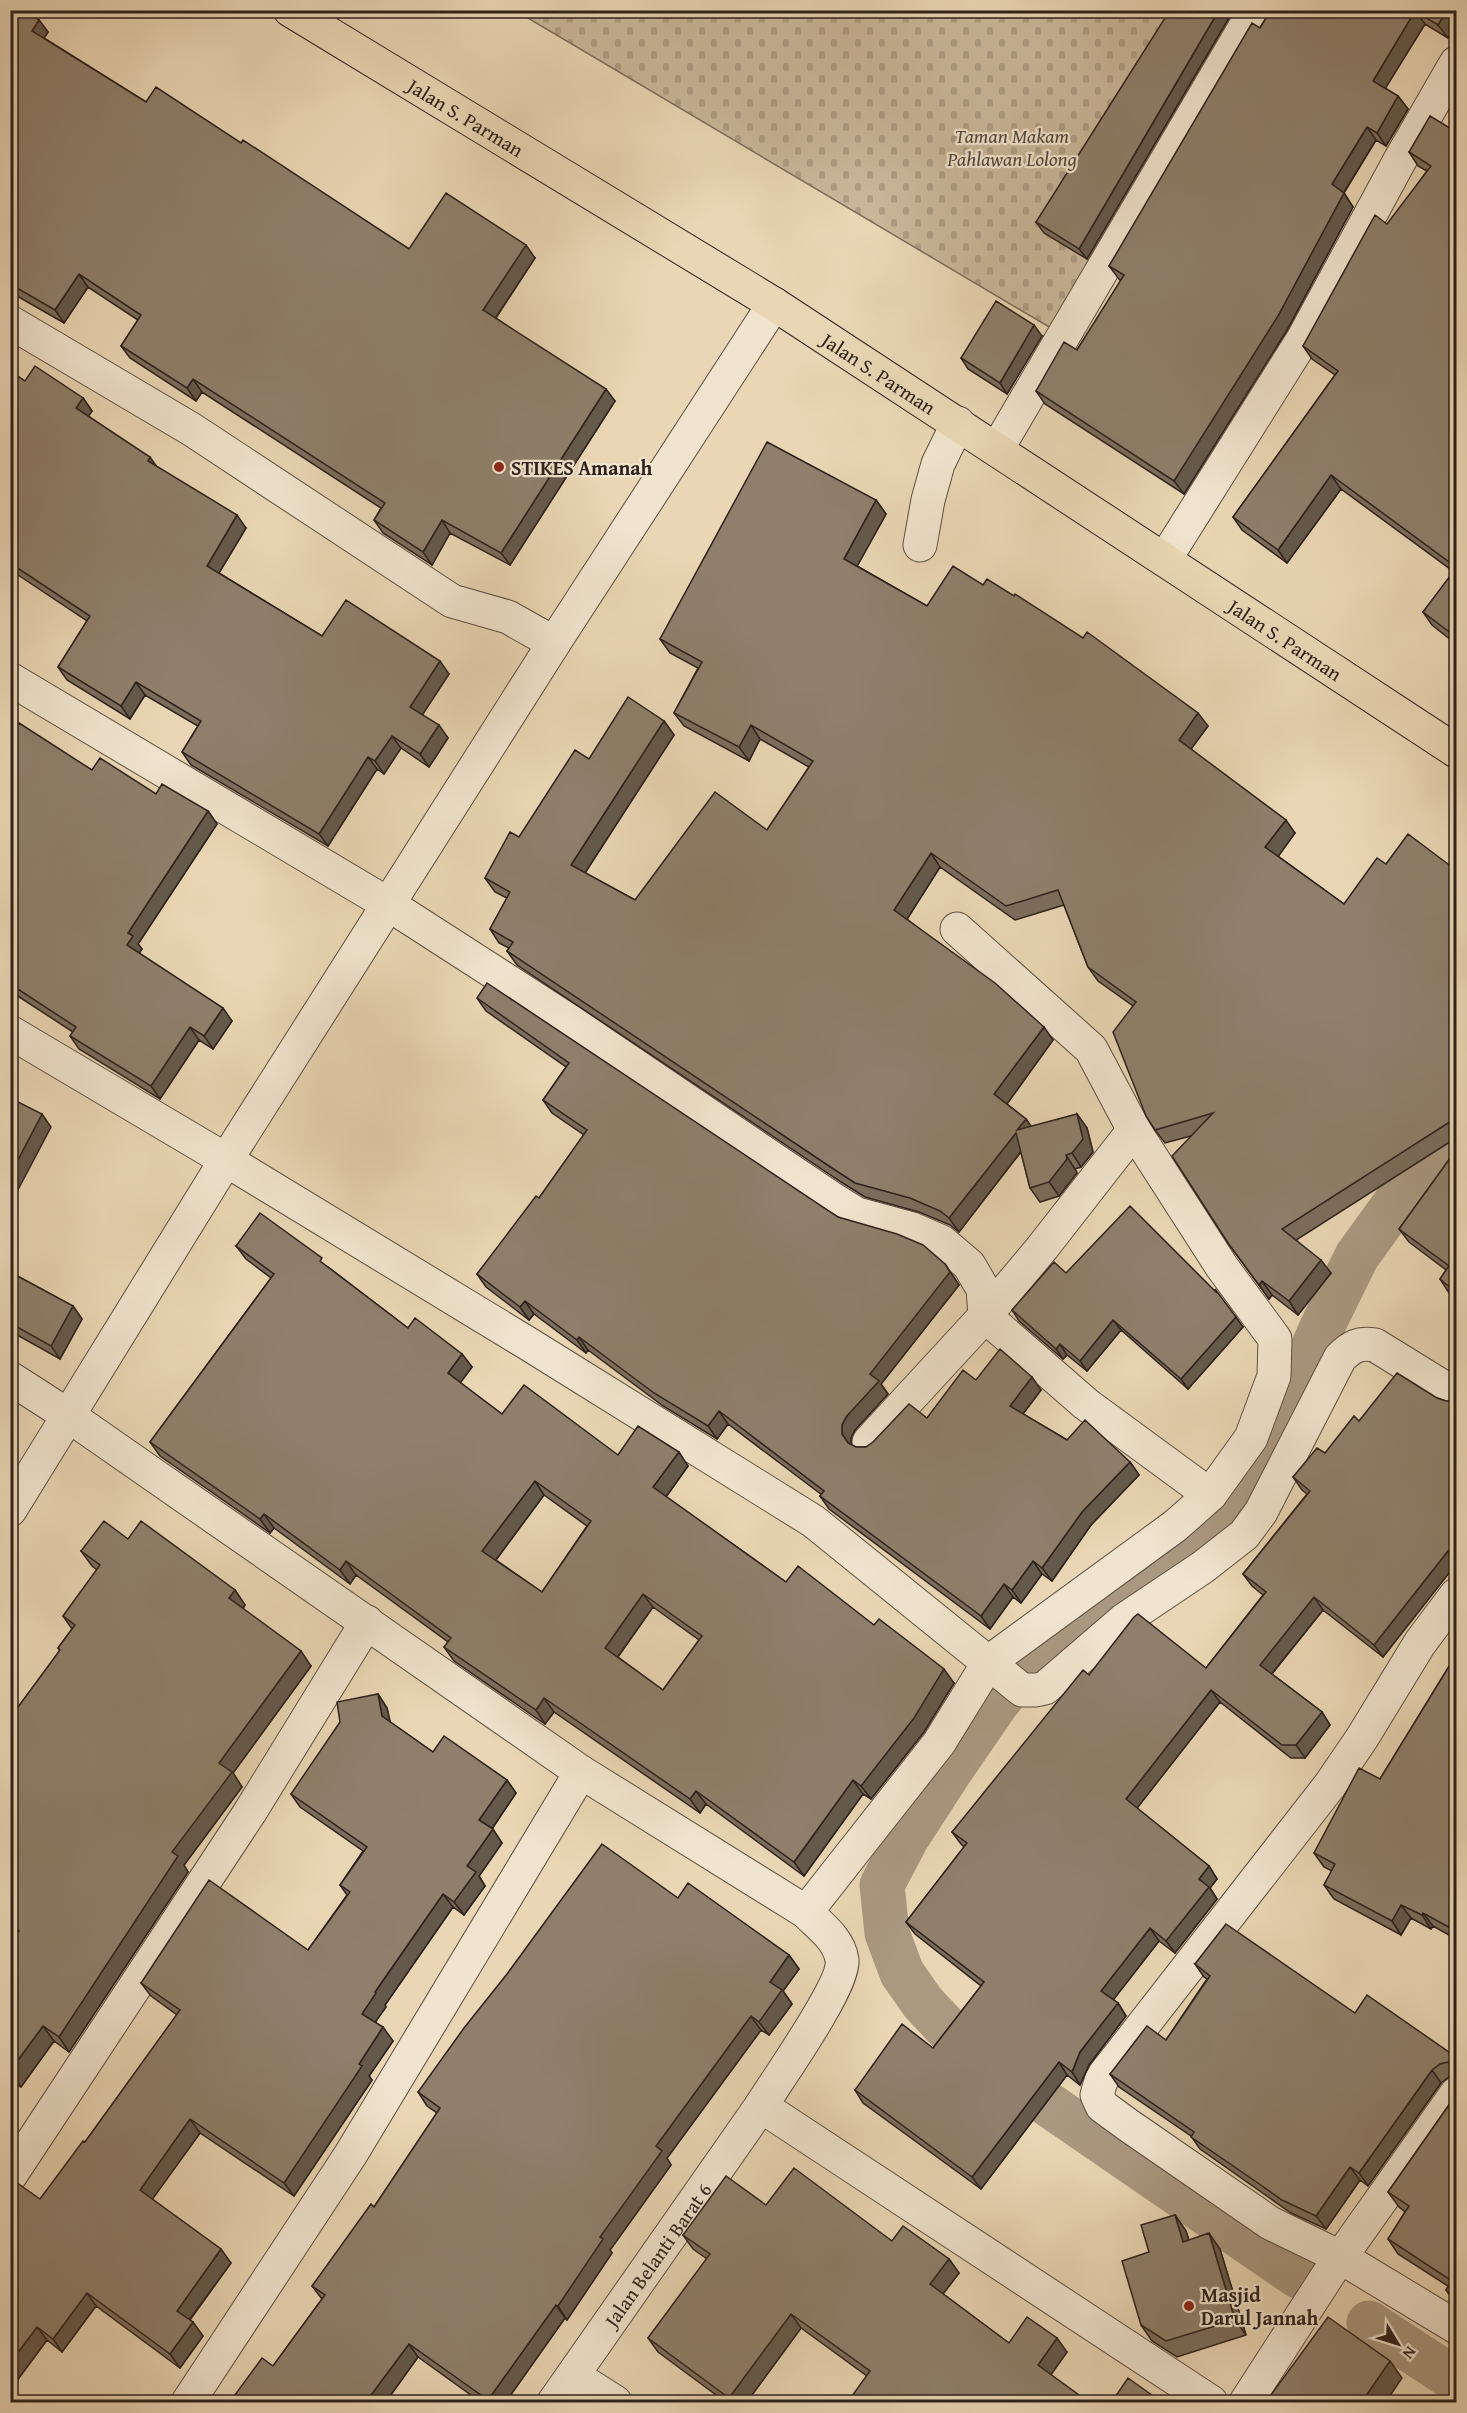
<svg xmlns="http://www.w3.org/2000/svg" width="1467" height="2413" font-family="'Gentium Book Plus',serif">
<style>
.cemetery{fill:url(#cemetery-stones);stroke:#7c6c5b;stroke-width:1.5}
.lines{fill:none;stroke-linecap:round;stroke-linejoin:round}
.canal{stroke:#aa9880;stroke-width:45}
.minor-casing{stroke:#5c4e42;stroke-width:35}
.primary-casing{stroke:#2d211c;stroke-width:35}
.minor{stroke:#f1e4ce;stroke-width:33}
.primary{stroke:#ead6b4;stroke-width:33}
.wall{fill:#7b6d5c;stroke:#2d211c;stroke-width:1.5;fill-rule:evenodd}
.shaded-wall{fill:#64594b;stroke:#2d211c;stroke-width:1.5}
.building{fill:#8f7f6b;stroke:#2d211c;stroke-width:1.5;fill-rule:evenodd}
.poi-dot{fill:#8f2418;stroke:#f1e4ce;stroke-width:2}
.labels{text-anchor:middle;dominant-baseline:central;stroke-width:4.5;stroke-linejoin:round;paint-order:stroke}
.street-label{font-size:20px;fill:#2d211c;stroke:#f1e4ce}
.park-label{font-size:20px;font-style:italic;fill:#54463c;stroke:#f1e4ce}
.poi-label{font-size:20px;font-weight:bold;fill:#2d211c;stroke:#f1e4ce;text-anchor:start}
</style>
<defs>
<pattern id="cemetery-stones" width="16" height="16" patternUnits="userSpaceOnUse" patternTransform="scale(1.5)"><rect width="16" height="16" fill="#cab79a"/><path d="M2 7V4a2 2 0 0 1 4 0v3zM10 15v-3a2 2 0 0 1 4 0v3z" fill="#ae9d84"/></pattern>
</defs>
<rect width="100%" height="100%" fill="#ead6b4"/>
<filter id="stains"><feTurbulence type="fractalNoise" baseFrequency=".00333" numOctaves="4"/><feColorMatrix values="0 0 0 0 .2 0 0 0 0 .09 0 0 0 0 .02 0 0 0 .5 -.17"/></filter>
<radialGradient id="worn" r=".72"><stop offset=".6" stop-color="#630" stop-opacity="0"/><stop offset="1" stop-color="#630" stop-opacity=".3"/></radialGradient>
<path class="cemetery" d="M516,11H1250L1061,334Z"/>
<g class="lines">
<path class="canal" d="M1298,2276L1010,2078L955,2037L923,2003L902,1973L887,1933L882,1885L906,1839L950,1771L996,1704L1029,1663L1077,1622L1157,1572L1225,1521L1246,1495L1262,1466L1322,1327L1357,1256L1396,1202L1456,1137
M1369,2323L1456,2380"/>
<defs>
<g id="minor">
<path d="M10,322L191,429L452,601L508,617L554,643"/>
<path d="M997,449L1255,10"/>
<path d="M920,545L928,500L938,464L958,423"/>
<path d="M1165,559L1303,339L1400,160L1456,63"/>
<path d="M10,679L388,904L568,1020L831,1198L857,1214L912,1229L942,1242L969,1265L983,1289L985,1316L1086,1404L1210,1495"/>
<path d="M10,1032L226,1160L554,643L774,304"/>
<path d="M10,1378L69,1416L581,1772L806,1912C820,1926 839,1939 842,1960C845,1985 777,2080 761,2106L1211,2402"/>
<path d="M869,1442L985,1316L1042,1248L1134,1130"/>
<path d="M10,1510L226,1160L527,1343L813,1521L1022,1690H1036L1045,1688L1124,1620L1203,1567L1244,1535L1261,1512L1340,1358C1351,1347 1359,1342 1375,1345L1456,1395"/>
<path d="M1456,1595L1420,1643L1362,1738L1330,1785L1105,2074L1101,2081L1097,2095L1102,2106L1128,2125L1270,2223L1342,2258L1456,2327"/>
<path d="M806,1912L939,1743L989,1662L1175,1526L1210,1495L1251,1438L1274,1376L1275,1339L1222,1267L1134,1130L1091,1049L957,929"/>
<path d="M10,2176L250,1812L367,1622"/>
<path d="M574,2376L615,2402"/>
<path d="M188,2402L351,2154L581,1772"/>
<path id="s1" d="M554,2402L761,2106"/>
<path d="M1246,2402L1328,2275L1456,2094"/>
</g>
<g id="primary">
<path id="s2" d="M290,10L774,304L1456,751"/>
</g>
</defs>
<use href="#minor" class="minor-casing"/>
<use href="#primary" class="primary-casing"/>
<use href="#minor" class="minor"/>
<use href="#primary" class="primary"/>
</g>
<path class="wall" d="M10,10L39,20L48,32L44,38L146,102L241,143L409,249L535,258L496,318L615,401L510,565L450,533L432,565L383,533L374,520L381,508L202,392L196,401L130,358L121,346L138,320L88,287L64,323L10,292Z
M1271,10H1456L1448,38L1425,24L1385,88L1398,96L1408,109L1386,146L1376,140L1344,193L1353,207L1287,330L1184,494L1045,404L1036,391L1077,350L1121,281L1119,279L1109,266Z
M1230,16L1087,259L1044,233L1036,222Z
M1456,125V644L1432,625L1423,612L1454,572L1341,489L1287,563L1242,530L1233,517L1335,375L1312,359L1303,346L1427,171L1418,166L1409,152L1453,130Z
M1042,336L1007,394L968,369L961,358Z
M10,371L25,381L83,398L92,411L88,416L156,466L246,528L219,573L322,636L449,674L422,715L448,738L429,767L401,748L384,774L377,769L328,846L191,765L182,752L198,726L145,695L130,719L67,680L58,667L87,621L12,571L10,572Z
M876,500L886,514L857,566L927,606L1208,726L1191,749L1295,833L1278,856L1344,904L1386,864L1456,870V1138L1296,1240L1331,1273L1298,1315L1272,1295L1269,1299L1228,1243L1191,1136L1165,1143L1155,1130L1133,1006L1098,981L1088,967L1064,905L1015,920L940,867L907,919L1053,1040L1007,1104L1026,1119L1031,1127L1077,1114L1087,1128L1093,1152L1081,1167L1075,1169L1077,1173L1059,1196L1040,1202L1030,1188L1021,1152L959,1232L950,1225L919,1212L865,1197L841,1182L517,965L507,951L509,948L499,943L490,929L507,898L495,892L485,878L519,837L589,759L664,721L674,735L585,873L635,900L767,830L809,767L760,739L749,761L684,726L674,713L698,668L670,653L660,639Z
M10,734L92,770L156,794L208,811L217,824L138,944L142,949L139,953L232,1021L213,1049L199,1040L160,1099L79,1049L70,1036L73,1032L10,991Z
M477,998L838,1217L945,1264L959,1285L881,1384L888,1394L855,1430L851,1438V1445L856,1447H866L927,1418L976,1380L1041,1390L1023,1414L1067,1440L1130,1462L1139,1475L1091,1525L1052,1581L1042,1574L1021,1603L1013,1597L990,1629L829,1509L820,1496L822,1495L728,1424L717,1439L663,1406L588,1350L586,1353L534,1314L529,1320L486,1287L477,1274L539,1198L584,1135L552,1113L543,1100L566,1067L486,1011Z
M1456,1150V1299L1449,1293L1440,1279L1446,1270L1409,1242L1399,1229Z
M236,1246L328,1267L408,1328L462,1354L472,1367L460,1383L502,1414L618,1455L688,1466L666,1497L786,1582L874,1625L954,1683L924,1732L871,1799L863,1794L804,1876L706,1804L700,1813L554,1712L545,1724L454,1661L444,1647L448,1642L356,1575L350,1584L274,1528L270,1533L160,1456L150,1442L271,1278L246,1259ZM544,1495L587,1526L542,1592L496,1560ZM653,1607L699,1640L663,1690L618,1657Z
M10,1272L73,1306L82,1319L60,1359L10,1331Z
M1066,1273L1243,1327L1188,1389L1121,1330L1087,1371L1067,1355L1063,1359L1019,1321L1012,1310Z
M1437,1398L1446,1401L1456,1402V1564L1383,1657L1323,1610L1272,1674L1322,1712L1330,1725L1305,1758H1291L1220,1702L1137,1808L1209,1866L1217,1879L1210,1888L1217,1899L1175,1953L1159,1941L1113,2000L1118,2003L1126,2016L1089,2065L1080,2085L1067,2075L981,2189L863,2103L855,2090L933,2048L981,1986L915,1934L906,1922L964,1847L961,1844L952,1832L1089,1675L1206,1668L1263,1595L1252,1586L1243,1574L1307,1494L1302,1490L1293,1477L1325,1453L1359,1421Z
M128,1539L235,1590L245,1605L243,1609L311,1666L233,1773L242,1787L184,1865L188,1872L69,2052L54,2041L21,2087L10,2080V1942L15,1935L10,1932V1718L60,1651L58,1648L72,1629L63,1616L97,1570L92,1566L81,1551Z
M1456,1655V1939L1433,1926L1431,1929L1411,1918L1401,1935L1334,1899L1324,1885L1332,1871L1324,1867L1314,1853L1380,1779Z
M378,1694L387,1708L390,1722L433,1752L507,1780L516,1793L492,1829L502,1843L479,1876L485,1886L464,1915L453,1907L385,2005L386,2007L375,2022L393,2041L369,2076L372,2080L294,2196L200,2133L152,2199L231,2263L190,2320L203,2336L180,2368L96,2306L62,2352L47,2340L10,2390L40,2199L85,2142L177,2015L151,1996L141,1983L308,1950L347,1895L340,1885L363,1851L300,1807L291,1794Z
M678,1898L789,1955L799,1969L783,1991L792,2004L769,2035L761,2030L667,2158L671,2165L610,2250L612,2253L567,2320L565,2318L505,2403H482L418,2357L385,2403H229L273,2366L322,2299L312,2286L374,2207L437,2113L427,2106L418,2092Z
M1195,1964L1355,2013L1456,2057V2075L1449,2077L1441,2083L1368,2186L1360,2180L1326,2229L1291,2213L1200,2149L1191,2136L1119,2087L1110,2074L1166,2040L1207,1979L1204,1977Z
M1456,2095V2305L1446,2290L1448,2286L1398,2254L1388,2239L1405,2212L1399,2207L1388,2192Z
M766,2205L892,2241L949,2259L959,2273L943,2294L1009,2343L1067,2352L1051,2374L867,2376L801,2328L746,2403H727L658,2352L648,2338L707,2259L693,2249L683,2235Z
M1175,2215L1186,2231L1189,2240L1220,2249L1246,2335L1177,2357L1152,2341L1141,2325L1149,2252Z"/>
<path class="shaded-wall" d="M1219,10H1226L1230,16L1087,259L1079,249Z
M1447,10H1456V24L1448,38L1438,25Z
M1415,11L1425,24L1382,94L1373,81Z
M39,20L48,32L41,43L32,31Z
M1398,96L1408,109L1386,146L1377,133Z
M1367,127L1376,140L1341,197L1332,184Z
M1344,193L1353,207L1287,330L1184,494L1174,481Z
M526,245L535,258L492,323L483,310Z
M79,274L88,287L64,323L55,310Z
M1456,276V288L1452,282Z
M1034,325L1042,336L1007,394L1000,383Z
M193,379L202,392L196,401L187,388Z
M606,389L615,401L510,565L501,553Z
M83,398L92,411L85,421L76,408Z
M150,457L159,470L148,461Z
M1331,475L1341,489L1287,563L1278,550Z
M876,500L886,514L854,572L844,559Z
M237,515L246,528L216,578L207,566Z
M442,520L450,533L432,565L423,552Z
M440,661L449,674L419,720L410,707Z
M136,682L145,695L130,719L121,706Z
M1198,713L1208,726L1188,753L1179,740Z
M664,721L674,735L581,879L571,865Z
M439,725L448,738L429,767L420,754Z
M751,725L760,739L749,761L739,747Z
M392,736L401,748L384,774L375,761Z
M368,757L377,769L328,846L319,834Z
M208,811L217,824L138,944L142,949L136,958L127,945L128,933Z
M1286,820L1295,833L1275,861L1265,847Z
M931,853L940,867L904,924L894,910Z
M223,1008L232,1021L213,1049L204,1036Z
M190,1027L199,1040L160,1099L151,1086Z
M1044,1027L1053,1040L1004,1108L994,1094Z
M42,1114L51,1127L10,1205V1175Z
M1077,1114L1087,1128L1093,1152L1081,1167L1072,1153Z
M1026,1119L1036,1133L1017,1130Z
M1016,1133L1025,1146L959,1232L949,1218Z
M1066,1155L1075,1169L1077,1173L1059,1196L1049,1182Z
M1321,1260L1331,1273L1298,1315L1289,1301Z
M945,1264L959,1285L881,1384L888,1394L855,1430L851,1438V1447L857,1456L842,1434V1425L870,1374Z
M1262,1281L1272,1295L1269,1299L1259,1285Z
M525,1301L534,1314L529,1320L520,1307Z
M73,1306L82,1319L60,1359L51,1346Z
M1236,1317L1243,1327L1188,1389L1181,1379Z
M1113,1320L1121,1330L1087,1371L1080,1361Z
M579,1337L588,1350L586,1353L577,1340Z
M1060,1344L1067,1355L1063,1359L1056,1349Z
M462,1354L472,1367L457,1387L448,1373Z
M1032,1377L1041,1390L1019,1419L1010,1406Z
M719,1411L728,1424L717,1439L708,1426Z
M679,1452L688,1466L663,1501L653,1487Z
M1130,1462L1139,1475L1091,1525L1052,1581L1042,1568L1082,1512Z
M535,1481L544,1495L492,1565L482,1551Z
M264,1514L274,1528L270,1533L260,1519Z
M1456,1544V1563L1449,1552Z
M1448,1551L1456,1564L1383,1657L1374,1645Z
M346,1561L356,1575L350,1584L340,1570Z
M1033,1561L1042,1574L1021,1603L1012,1590Z
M1004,1584L1013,1597L990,1629L981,1616Z
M235,1590L245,1605L239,1613L229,1598Z
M643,1594L653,1607L614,1662L605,1648Z
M1314,1597L1323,1610L1269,1677L1260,1665Z
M301,1651L311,1666L233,1773L242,1787L184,1865L188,1872L69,2052L59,2037L172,1852L219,1763Z
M944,1669L954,1683L924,1732L871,1799L861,1786Z
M1211,1690L1220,1702L1134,1812L1126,1799Z
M378,1694L387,1708L392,1730L382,1716Z
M544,1698L554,1712L545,1724L536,1710Z
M1322,1712L1330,1725L1305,1758L1296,1745Z
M507,1780L516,1793L489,1833L479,1820Z
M853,1780L863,1794L804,1876L794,1862Z
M696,1791L706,1804L700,1813L690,1799Z
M493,1829L502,1843L479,1876L485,1886L464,1915L454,1902L467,1866Z
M1209,1866L1217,1879L1210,1888L1217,1899L1175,1953L1166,1941L1199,1879Z
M443,1894L453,1907L385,2005L386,2007L372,2027L362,2014L375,1992Z
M1401,1905L1411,1918L1401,1935L1392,1921Z
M1423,1913L1433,1926L1431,1929L1422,1915Z
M1150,1928L1159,1941L1110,2004L1101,1991Z
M789,1955L799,1969L783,1991L792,2004L769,2035L759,2022L770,1982Z
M1118,2003L1126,2016L1089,2065L1080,2085L1072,2072L1080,2052Z
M751,2016L761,2030L667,2158L671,2165L610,2250L612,2253L567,2320L558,2306L656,2146Z
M43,2026L54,2041L21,2087L10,2071Z
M383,2027L393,2041L369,2076L372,2080L294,2196L284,2183L359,2064Z
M1059,2062L1067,2075L981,2189L972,2177Z
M1432,2070L1441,2083L1368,2186L1359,2173Z
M190,2119L200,2133L149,2204L140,2190Z
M1350,2167L1360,2180L1326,2229L1316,2216Z
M1175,2215L1186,2231L1194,2257L1183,2242Z
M1209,2233L1220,2249L1246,2335L1235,2320Z
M221,2249L231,2263L186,2324L177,2311Z
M949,2259L959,2273L940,2298L930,2284Z
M87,2293L96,2306L62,2352L53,2339Z
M556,2305L565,2318L505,2403H490L488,2400Z
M791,2314L801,2328L746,2403H733L729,2398Z
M193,2322L203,2336L180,2368L170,2354Z
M37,2327L47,2340L10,2390V2363Z
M1057,2338L1067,2352L1048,2379L1038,2365Z
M409,2344L418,2357L385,2403H365Z
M1390,2361L1402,2378L1385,2403H1361Z"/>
<path class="building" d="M10,10H24L39,20L32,31L146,102L156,87L241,143L243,140L409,249L446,193L526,245L483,310L606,389L501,553L442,520L423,552L374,520L385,503L193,379L187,388L121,346L141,315L79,274L55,310L10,284Z
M1170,10H1219L1079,249L1036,222Z
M1271,10H1447L1438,25L1415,11L1373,81L1398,96L1377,133L1367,127L1332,184L1344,193L1278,316L1174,481L1036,391L1064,342L1077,350L1124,275L1109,266L1252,23L1260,28Z
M1430,116L1453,130L1456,125V266L1453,271L1456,273V276L1452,282L1456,285V567L1331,475L1278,550L1233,517L1338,371L1303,346L1375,215L1387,224L1431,166L1409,152Z
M996,301L1034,325L1000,383L961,358Z
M35,366L83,398L76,408L150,457L148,461L237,515L207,566L322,636L346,600L440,661L410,707L439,725L420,754L392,736L375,761L368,757L319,834L182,752L201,721L136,682L121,706L58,667L90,616L10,563V371L25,381Z
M767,442L876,500L844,559L927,606L953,566L983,585L987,579L1014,596L1015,594L1083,638L1087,632L1198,713L1179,740L1286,820L1265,847L1344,904L1377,858L1386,864L1408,834L1456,870V1118L1282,1229L1321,1260L1289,1301L1262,1281L1259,1285L1228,1243L1172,1156L1213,1113L1155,1130L1146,1116L1113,1032L1136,1002L1088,967L1058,890L1006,906L931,853L894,910L995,983L1044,1027L994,1094L1026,1119L1017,1130L1077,1114L1083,1139L1072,1153L1066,1155L1067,1159L1049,1182L1030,1188L1016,1133L949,1218L940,1211L910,1198L855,1183L832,1168L507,951L513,942L490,929L510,892L485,878L510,832L519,837L575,750L589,759L628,697L664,721L571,865L635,900L715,792L767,830L813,761L751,725L739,747L674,713L702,662L660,639Z
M1456,568V637L1423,612Z
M19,723L92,770L100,758L156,794L162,784L208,811L128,933L133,936L127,945L223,1008L204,1036L190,1027L151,1086L70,1036L76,1027L10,984V734H11Z
M487,983L838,1217L897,1234L923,1245L945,1264L950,1272L870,1374L879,1381L846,1417L842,1425V1434L848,1443L856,1447H866L873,1442L909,1404L927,1418L963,1370L976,1380L1000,1349L1032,1377L1010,1406L1067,1440L1085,1420L1130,1462L1082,1512L1042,1568L1033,1561L1012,1590L1004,1584L981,1616L820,1496L824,1491L719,1411L708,1426L654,1393L579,1337L577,1340L525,1301L520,1307L477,1274L536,1196L539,1198L587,1130L543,1100L569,1063L477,998Z
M10,1098L42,1114L10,1175Z
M1456,1150V1292L1440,1279L1449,1266L1399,1229Z
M1130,1206L1217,1293L1215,1289L1236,1317L1181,1379L1113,1320L1080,1361L1060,1344L1056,1349L1012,1310L1054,1262L1066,1273Z
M260,1213L322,1258L320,1261L408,1328L415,1318L462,1354L448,1373L502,1414L524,1385L618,1455L638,1426L679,1452L653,1487L786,1582L798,1566L874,1625L879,1619L944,1669L914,1718L861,1786L853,1780L794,1862L696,1791L690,1799L544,1698L536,1710L444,1647L451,1638L346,1561L340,1570L264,1514L260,1519L150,1442L274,1274L236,1246ZM535,1481L591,1521L542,1592L482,1551ZM643,1594L702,1636L663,1690L605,1648Z
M10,1272L73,1306L51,1346L10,1323Z
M1397,1373L1437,1398L1446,1401L1454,1400L1456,1402V1544L1449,1552L1448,1551L1374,1645L1314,1597L1260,1665L1322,1712L1296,1745H1282L1211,1690L1126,1799L1209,1866L1199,1879L1209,1887L1166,1941L1150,1928L1101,1991L1118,2003L1080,2052L1072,2072L1059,2062L972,2177L855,2090L902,2024L933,2048L984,1982L906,1922L967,1843L952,1832L1083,1670L1089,1675L1134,1617L1138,1614L1206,1668L1266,1592L1243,1574L1310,1491L1293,1477L1317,1448L1325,1453L1354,1416L1359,1421Z
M104,1521L128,1539L141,1521L235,1590L229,1598L301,1651L219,1763L232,1772L172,1852L178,1856L59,2037L43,2026L10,2071V1942L19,1931L10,1925V1718L60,1650L58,1648L75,1625L63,1616L100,1565L81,1551Z
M1456,1655V1931L1423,1913L1422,1915L1401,1905L1392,1921L1324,1885L1335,1864L1314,1853L1359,1768L1380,1779Z
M378,1694L382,1716L433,1752L444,1736L507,1780L479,1820L493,1829L467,1866L476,1872L454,1902L443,1894L375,1992L376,1993L362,2014L383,2027L359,2064L362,2066L284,2183L190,2119L140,2190L221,2249L177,2311L193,2322L170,2354L87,2293L53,2339L37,2327L10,2363V2178L40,2199L83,2141L85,2142L180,2010L141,1983L209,1880L308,1950L350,1892L340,1885L367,1847L291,1794L340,1722L337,1702Z
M602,1844L678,1898L688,1883L789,1955L770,1982L782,1990L759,2022L751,2016L656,2146L662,2151L600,2237L603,2239L558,2306L556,2305L488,2400L409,2344L365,2403H229L262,2358L273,2366L325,2295L312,2286L371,2204L374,2207L440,2108L418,2092L464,2028L507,1974Z
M1226,1924L1355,2013L1367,1995L1456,2057V2065L1448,2062L1440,2064L1432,2070L1359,2173L1350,2167L1316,2216L1282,2200L1255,2181L1191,2137L1194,2132L1110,2074L1147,2026L1166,2040L1210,1976L1195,1964Z
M1456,2095V2298L1446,2290L1452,2281L1388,2239L1409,2206L1388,2192Z
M794,2168L892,2241L903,2226L949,2259L930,2284L1009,2343L1027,2317L1057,2338L1038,2365L1090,2403H847L870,2371L791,2314L729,2398L648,2338L710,2254L683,2235L726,2176L766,2205Z
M1175,2215L1183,2242L1209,2233L1235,2320L1166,2341L1141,2325L1122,2261L1149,2252L1141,2225Z
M1328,2317L1390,2361L1361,2403H1265Z
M1128,2378L1163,2403H1111Z
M10,2393L24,2403H10Z
M590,2400L597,2403H588Z"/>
<g class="poi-dot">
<circle cx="499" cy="467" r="6"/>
<circle cx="1189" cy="2306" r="6"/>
</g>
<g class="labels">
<g class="street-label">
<text stroke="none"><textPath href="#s2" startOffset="206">Jalan S. Parman</textPath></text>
<text stroke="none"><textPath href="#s2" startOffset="692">Jalan S. Parman</textPath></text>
<text stroke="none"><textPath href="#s2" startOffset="1178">Jalan S. Parman</textPath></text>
<text stroke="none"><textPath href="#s1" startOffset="180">Jalan Belanti Barat 6</textPath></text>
</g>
<g class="park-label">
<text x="1012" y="135">Taman Makam<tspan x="1012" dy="23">Pahlawan Lolong</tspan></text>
</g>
<g class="poi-label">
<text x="511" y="467">STIKES Amanah</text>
<text x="1201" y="2294">Masjid<tspan x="1201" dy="23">Darul Jannah</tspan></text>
</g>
</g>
<rect width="1467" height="2413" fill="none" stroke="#ead6b4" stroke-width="36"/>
<rect x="12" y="12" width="1443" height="2389" fill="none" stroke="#2d211c" stroke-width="3"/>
<rect x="18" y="18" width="1431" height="2377" fill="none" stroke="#2d211c" stroke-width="1.5"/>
<g transform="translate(1398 2344) rotate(128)" stroke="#f1e4ce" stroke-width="4.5" paint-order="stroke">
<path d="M0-4.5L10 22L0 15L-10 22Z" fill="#2d211c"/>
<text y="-9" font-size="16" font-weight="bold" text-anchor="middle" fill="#2d211c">N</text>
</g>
<rect width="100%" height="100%" filter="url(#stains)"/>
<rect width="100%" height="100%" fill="url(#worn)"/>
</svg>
